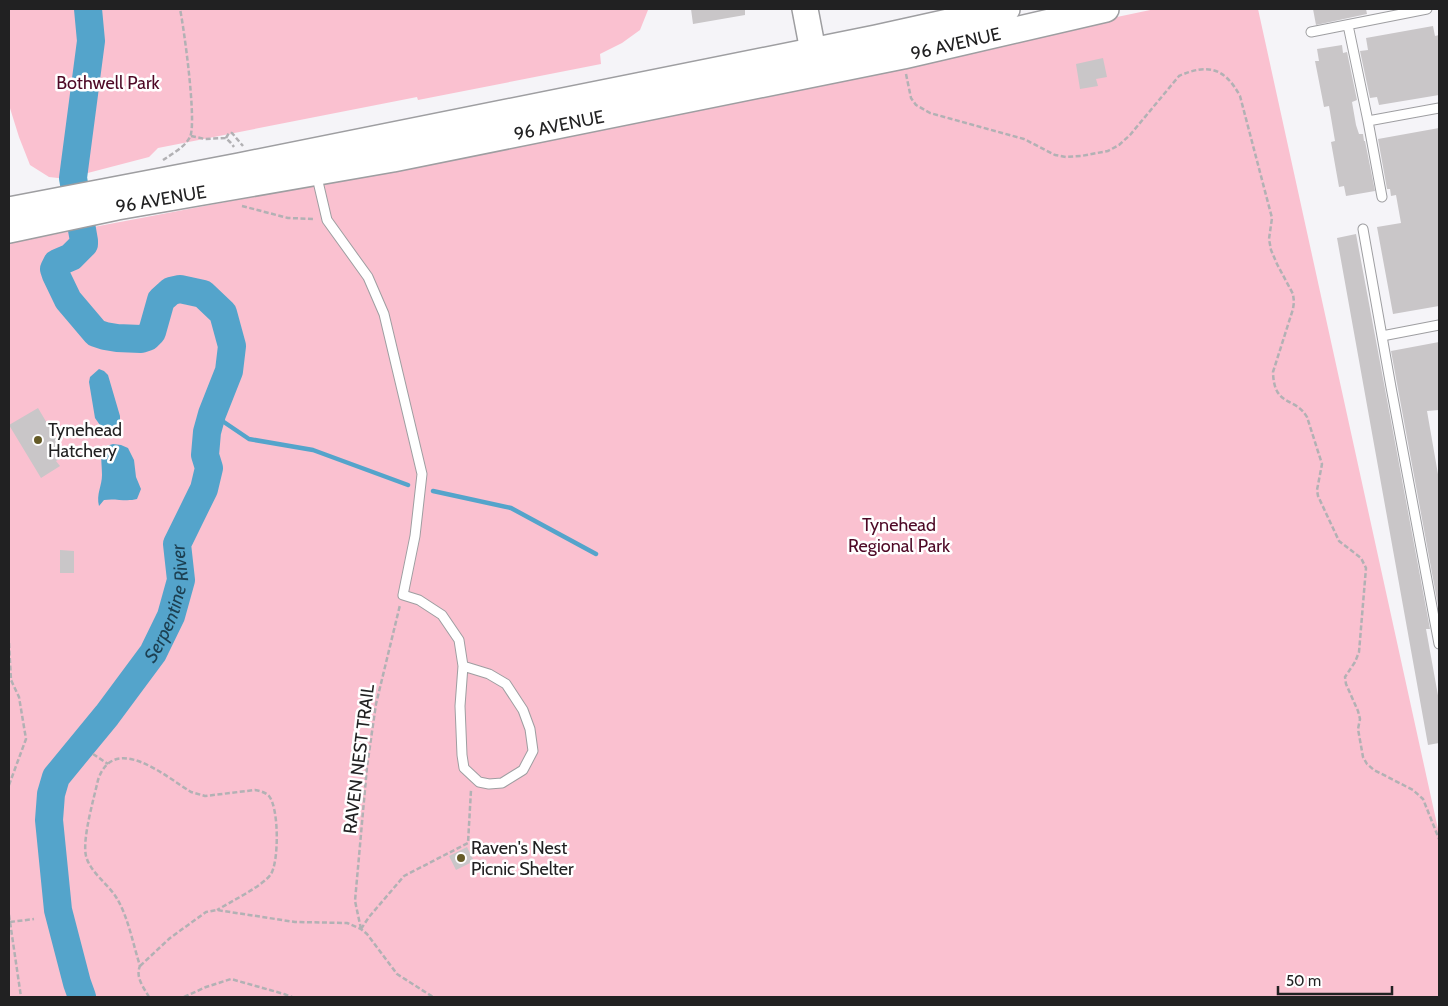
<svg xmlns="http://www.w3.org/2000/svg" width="1448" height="1006" font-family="Cabin,sans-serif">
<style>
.green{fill:#fac1d0}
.water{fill:#54a4cb}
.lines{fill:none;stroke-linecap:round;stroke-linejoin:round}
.stream{stroke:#54a4cb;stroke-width:4.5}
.river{stroke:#54a4cb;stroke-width:28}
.building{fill:#c9c6c8}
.lane-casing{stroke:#9e9ea1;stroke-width:11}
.secondary-casing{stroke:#9e9ea1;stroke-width:28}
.path{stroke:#b2b1b4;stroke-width:2.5;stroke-dasharray:5 2.5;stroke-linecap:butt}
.lane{stroke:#fff;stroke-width:9}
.secondary{stroke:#fff;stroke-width:25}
.poi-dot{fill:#655b28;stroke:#fff;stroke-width:2}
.labels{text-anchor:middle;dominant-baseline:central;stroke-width:5;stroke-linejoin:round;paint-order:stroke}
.street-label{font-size:18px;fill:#212122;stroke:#fff}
.park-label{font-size:18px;fill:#4e0926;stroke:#fff}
.poi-label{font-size:18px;fill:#212122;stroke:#fff;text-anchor:start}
.water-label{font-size:19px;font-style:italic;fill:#1c3f51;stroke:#fff}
</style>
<rect width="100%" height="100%" fill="#f5f4f8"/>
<path class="green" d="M9,9H648V10L640,30L622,43L600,54L601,64L418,100L417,97L158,148L149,157L80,175L58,178L49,177L30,165L19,137L9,105Z
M1155,9H1258L1438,829H1439V997H9V243L332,182Z"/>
<path class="water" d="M99,369L104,371L108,375L120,416V424L112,427L102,428L95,418L89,382L90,377Z
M113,444L121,445L128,448L134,460L136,477L141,489L137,499C126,502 115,498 104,500L99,506C96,494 102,486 102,475C102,464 100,457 103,447Z"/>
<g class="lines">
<path class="stream" d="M212,414L249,439L313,450L408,485
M433,491L511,508L596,554"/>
<path class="river" id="s1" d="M82,997L77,983L58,910L49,820L51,794L56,777L107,715L153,653L171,616L181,580L177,544L204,489L209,468L205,455L207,432L212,414L229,371L232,346L223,313L203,294L180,289L171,291L161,300L152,332L147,337L141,339L117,338L105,336L96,333L68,300L56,275L54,269L57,263L71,257L84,244V241L73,178L91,41L88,9"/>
</g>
<path class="building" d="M691,9H745V15L693,24Z
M1313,9H1366L1367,14L1316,25Z
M1433,26L1435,36L1439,35V95L1379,105L1377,97L1370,98L1360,51L1368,50L1366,38Z
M1342,45L1343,53L1347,52L1357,100L1352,102L1356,125L1359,134H1363L1364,141H1365L1375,191L1346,196L1344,186L1339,187L1331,142L1335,141L1329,106L1324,107L1315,61H1319L1317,49Z
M1103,58L1107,77L1096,79L1098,86L1080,89L1076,64Z
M1439,128V306L1393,314L1377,227L1401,223L1396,195L1391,196L1390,189H1387L1378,139Z
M1356,234L1430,629H1426L1439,701V743L1428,745L1337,238Z
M1439,342V410L1427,411L1439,480V611L1391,351Z
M38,408L66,455L56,461L60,466L41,478L9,425Z
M60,550L74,551V573H60Z
M467,847L474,861L456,870L449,856Z"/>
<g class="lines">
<defs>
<path id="lane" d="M1348,25L1368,121L1382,197
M1311,32L1427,9
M1368,121L1439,108
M316,173L327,220L368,277L384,314L422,474L415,536L403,595L419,600L442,615L459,640L463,666L460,706L462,755L464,768L479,782L489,784L502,783L523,770L533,751L530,729L523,710L506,684L489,674L463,666
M1363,229L1391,387L1439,644
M1382,336L1439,325"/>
<g id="secondary">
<path d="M801,63L813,51L805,9"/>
<path d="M9,210L239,166L876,38L1007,9"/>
<path id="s2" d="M9,230L117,207L393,159L903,56L1106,9"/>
</g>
</defs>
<use href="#lane" class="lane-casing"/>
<use href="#secondary" class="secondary-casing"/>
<path class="path" d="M906,74L911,98L916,105L930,113L1024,139L1055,155L1066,157L1081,156L1108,151L1119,145L1130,135L1179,76C1208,63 1225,68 1240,96L1272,218L1269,239L1271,250L1277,264L1293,294L1294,302L1293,309L1273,372C1274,408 1295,396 1307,417L1322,464L1317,490L1318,496L1339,541L1361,558L1366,568L1359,652L1355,662L1345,677L1346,684L1358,711L1360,719L1358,729L1363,757L1367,764L1374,770L1413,790L1423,799L1439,839
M191,136L205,139L226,138L231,143L234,147
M226,138L229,133H232L243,146
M163,160C172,154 185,147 190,137C197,123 184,28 180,9
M242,206L288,218L315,219
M9,643L11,680L19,697L26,739L9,785
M93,754L108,764
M9,915L21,997
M10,922L34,919
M361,929L355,901L367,767L376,704L400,605
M361,929L369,917L404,876L468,843L471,790
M140,966L170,938L206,912L217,910L295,922L347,923L361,929L367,934L397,974L433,997
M149,997C144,988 135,977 140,966C133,944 128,916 116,897C107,883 90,872 86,856C82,839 94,798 98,780C114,732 165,776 191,792L205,796L255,790C260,791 265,792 269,796C279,808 279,861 271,874C263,886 230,902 217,910
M184,997L206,987L231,979L284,994L292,997"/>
<use href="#lane" class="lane"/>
<use href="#secondary" class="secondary"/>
</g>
<g class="poi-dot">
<circle cx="38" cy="440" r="5"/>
<circle cx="461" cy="858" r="5"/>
</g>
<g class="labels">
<g class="street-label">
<text stroke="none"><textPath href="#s2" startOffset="965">96 AVENUE</textPath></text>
<text stroke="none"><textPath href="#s2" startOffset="560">96 AVENUE</textPath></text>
<text stroke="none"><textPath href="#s2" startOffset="155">96 AVENUE</textPath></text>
<text transform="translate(359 759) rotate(-83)">RAVEN NEST TRAIL</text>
</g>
<g class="park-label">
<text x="108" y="83">Bothwell Park</text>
<text x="899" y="525">Tynehead<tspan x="899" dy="21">Regional Park</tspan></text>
</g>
<g class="poi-label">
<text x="48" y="430">Tynehead<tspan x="48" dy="21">Hatchery</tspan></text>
<text x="471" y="848">Raven's Nest<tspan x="471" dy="21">Picnic Shelter</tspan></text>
</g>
<g class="water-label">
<text stroke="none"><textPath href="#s1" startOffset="435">Serpentine River</textPath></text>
</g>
</g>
<rect width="1448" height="1006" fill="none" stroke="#212122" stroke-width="20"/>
<path d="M1278 986v8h114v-8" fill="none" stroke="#212122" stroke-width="2.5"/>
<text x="1286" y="986" font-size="15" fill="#212122" stroke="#ffffff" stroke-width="4" paint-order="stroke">50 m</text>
</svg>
